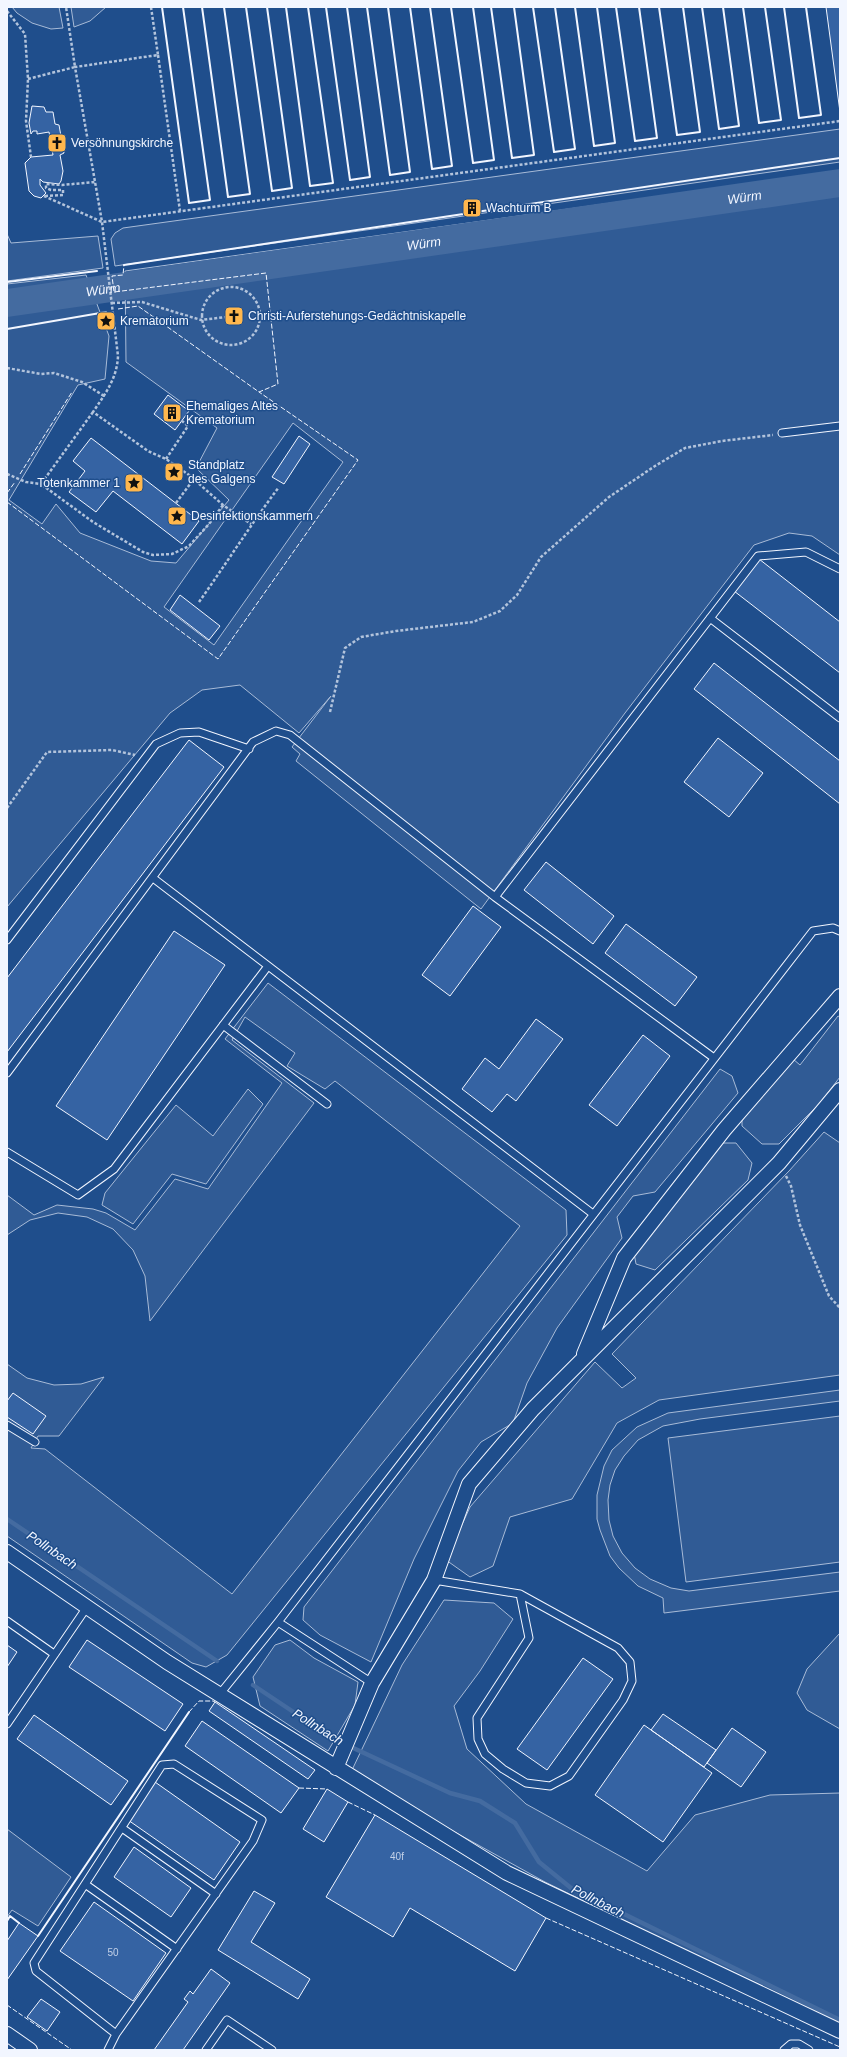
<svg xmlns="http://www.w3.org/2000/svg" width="847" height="2057" font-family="Helvetica,sans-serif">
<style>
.built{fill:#305b95;stroke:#a8bbd7;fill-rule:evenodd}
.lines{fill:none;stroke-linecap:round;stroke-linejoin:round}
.stream{stroke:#446ba0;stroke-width:4.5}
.river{stroke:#446ba0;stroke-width:28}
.building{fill:#3563a3;stroke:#f2f6ff}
.service-casing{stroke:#f2f6ff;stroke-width:9}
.minor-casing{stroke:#f2f6ff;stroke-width:16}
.path{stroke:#b3c4dc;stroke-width:2.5;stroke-dasharray:3 2;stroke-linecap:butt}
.service{stroke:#1f4e8c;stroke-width:7}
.minor{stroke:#1f4e8c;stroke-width:14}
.fence{stroke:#f2f6ff;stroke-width:1;stroke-dasharray:5 2;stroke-linecap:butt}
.wall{stroke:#f2f6ff;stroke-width:2}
.labels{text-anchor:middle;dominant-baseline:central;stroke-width:3;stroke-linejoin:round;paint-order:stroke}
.number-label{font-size:10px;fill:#c3d1e8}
.poi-label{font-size:12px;fill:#f2f6ff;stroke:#1f4e8c;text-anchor:start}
.water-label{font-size:13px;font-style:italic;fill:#f2f6ff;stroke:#1f4e8c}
</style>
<rect width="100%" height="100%" fill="#1f4e8c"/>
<path class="built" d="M12,7H59L63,28L51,29L32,23L17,13Z
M71,7H106L90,21L74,27Z
M840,129V162L115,266L111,239L115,233L123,228Z
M840,171V555L812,536L789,533L754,545L625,713L481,909L296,761L300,754L292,747L331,696L299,733L240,685L202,690L170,713L7,907V284L86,275L109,336L105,379L78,385L9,500L42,524L56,504L80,533L151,561L176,563L229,500L196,468L217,428L126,362L125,271ZM293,423L343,462L214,645L164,607Z
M7,234L11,243L98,236L103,268L7,281Z
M268,983L566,1210L567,1235L227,1655L206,1667L192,1663L7,1536V1364L27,1378L54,1385L81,1384L104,1377L59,1436H38L31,1448L45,1449L232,1594L520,1226L335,1081L325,1089L287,1066L295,1053L245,1017L232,1040L314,1103L150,1321L145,1276L133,1250L113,1229L87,1217L58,1213L30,1220L7,1235V1195L34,1215L57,1205L93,1209L106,1213L135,1230L175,1179L208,1189L282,1083L225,1039Z
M838,1016L840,1017V1077L819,1104L779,1144H762L742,1126V1117L793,1059L800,1065Z
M720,1069L732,1076L738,1093L655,1192L633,1196L617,1217L622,1238L557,1328L527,1383L513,1423L481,1442L458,1471L414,1559L371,1662L320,1635L303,1620L304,1607Z
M248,1089L263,1104L206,1184L172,1174L133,1224L102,1205L105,1193L176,1105L213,1136Z
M824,1132L840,1143V1375L659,1400L617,1423L572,1499L510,1517L493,1566L470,1577L446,1560L470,1507L595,1362L622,1388L636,1378L612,1354L789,1171Z
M721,1143H736L752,1163L748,1180L655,1270L636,1264L634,1253Z
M840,1390V1401L700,1419L663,1426L638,1440L624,1456L615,1470L610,1485L608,1500L609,1520L613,1536L622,1553L635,1568L650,1579L671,1588L689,1591L840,1572V1591L664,1613L663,1598L638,1586L619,1568L610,1556L600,1530L597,1519V1495L604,1466L612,1450L637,1427L668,1413Z
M840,1416V1562L686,1582L668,1438Z
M444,1600L494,1603L513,1619L480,1671L454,1706L467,1749L526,1804L647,1871L695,1815L770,1795L840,1793V2026L545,1882L442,1825L352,1770L402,1665Z
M840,1633V1729L807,1710L797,1693L807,1669Z
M290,1640L314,1658L358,1682L355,1705L328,1751L260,1706L253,1677L275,1645Z
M7,1829L71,1877L38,1926L12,1910L7,1917Z"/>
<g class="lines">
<path class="stream" d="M7,1519L217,1661
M253,1685L334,1739L450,1793L480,1801L515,1823L539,1862L571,1888L840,2020"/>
<path class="river" id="s1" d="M7,303L840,183"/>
</g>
<path class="building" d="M826,7H840V112Z
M32,106L44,107L46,112H53L55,124L59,125L64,153L60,155L63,171L61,181L59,184L43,182L40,179V185L46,193L41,198L34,196L29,191L25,163L31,157L53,155L49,132L37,134V131H33L31,134L29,123Z
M477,202L478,212L468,214L466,204Z
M226 316a8 8 0 1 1 16 0a8 8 0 1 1-16 0Z
M168,395L189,411L175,430L154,414Z
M299,436L310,444L284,484L272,477Z
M91,438L199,521L182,544L113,491L96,512L69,492L85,471L73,461Z
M759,559L840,622V673L734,591Z
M180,595L220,626L209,640L170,610Z
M714,663L840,761V804L694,689Z
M718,738L763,773L729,817L684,782Z
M189,740L224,767L7,1052V978Z
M546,862L614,916L593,944L524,890Z
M473,906L501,927L450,996L422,975Z
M626,924L697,977L675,1006L605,953Z
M174,931L225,965L107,1140L56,1106Z
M536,1019L563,1039L516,1101L507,1094L492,1112L462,1089L485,1058L499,1069Z
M643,1035L670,1056L617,1126L589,1105Z
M13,1393L46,1416L33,1434L7,1417V1401Z
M87,1640L183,1704L165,1731L69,1667Z
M7,1645L17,1652L7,1667Z
M583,1658L613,1679L547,1770L517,1749Z
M215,1702L315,1770L308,1779L209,1711Z
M663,1714L716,1750L704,1767L651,1730Z
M34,1715L128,1781L111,1805L17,1739Z
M202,1721L299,1788L281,1813L185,1746Z
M644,1725L712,1773L663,1842L595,1795Z
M732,1728L766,1752L741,1787L707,1763Z
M155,1782L240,1842L214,1880L128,1820Z
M327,1789L348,1802L324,1842L303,1829Z
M375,1815L546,1918L515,1971L410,1908L393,1937L326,1897Z
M134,1847L191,1888L171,1917L114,1877Z
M254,1891L275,1903L251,1942L310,1979L298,1999L218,1950Z
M94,1902L166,1953L133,2001L60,1951Z
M19,1923L38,1936L7,1980V1941Z
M211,1969L230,1983L183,2050H154L188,2002L184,1999L190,1991L193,1994Z
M41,1999L60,2012L47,2031L27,2017Z"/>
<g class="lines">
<defs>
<path id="service" d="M782,433L840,426
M710,618L840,718
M153,878L593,1214
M495,897L758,556L806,552L840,569
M7,940L156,744L180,733L199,732L249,749
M223,1025L327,1104
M7,1073L253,742L276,731L290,735L495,897L714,1058
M7,1152L78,1195L114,1169L268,966
M7,1425L35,1442
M434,1580L520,1594L618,1648L630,1662L632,1681L623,1700L569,1776L550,1786L526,1783L503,1769L485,1754L478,1739L477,1718L529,1638L520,1594
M7,1621L54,1654
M278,1622L372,1683
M219,1695L278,1622L813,931L833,928L840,931
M7,1724L87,1607
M122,1828L216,1894
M85,1884L177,1949
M108,2050L116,2034L253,1841L262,1820L174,1764L162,1765L34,1963L36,1971L116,2034
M206,2050L227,2020L272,2050
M784,2050L791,2044H799L809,2050"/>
<path id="minor" d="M584,1354L624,1258L724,1130L840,996
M7,1552L167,1662L507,1873L840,2031
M336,1768L372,1683L434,1580L469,1484L533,1409L779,1163L840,1090
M7,2034L30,2050"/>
</defs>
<use href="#service" class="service-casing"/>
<use href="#minor" class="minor-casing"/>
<path class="path" d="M151,7L158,55L75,67L102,222L118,356C117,379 105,394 93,412L148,451L166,459L189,475L223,505L251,524
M7,11L25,34L28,79L26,121L31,157
M158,55L180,211
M28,79L75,67L66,7
M44,196L102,222L840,121
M45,196L63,195V190H51L46,188V184L62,185L95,182
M202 316a29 29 0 1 1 58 0a29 29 0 1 1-58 0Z
M112,303L142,302L201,320L226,317
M7,368L41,374L54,373L82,382L104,396
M93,412L41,484L93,522L143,552L153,555L172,554L189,546L209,524L223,505
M166,459L188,426L182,421
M7,474L26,482L41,484
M176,503L193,480
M199,602C226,564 251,524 279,487
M330,712L345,648L361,637L396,631L473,622L500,611L517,595L541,557L609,497L655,466L685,448L722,441L773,435
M7,808L47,752L112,750L135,755
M786,1176L791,1186L800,1225L829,1296L840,1308"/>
<use href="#service" class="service"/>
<use href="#minor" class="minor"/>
<path class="fence" d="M118,309L138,306L259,392L278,384L266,273L114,292L112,276L123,275L124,265
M20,474L72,392
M7,493L15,482
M7,502L218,659L358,460L259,392
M189,1712L199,1701H213L215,1702
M299,1788L327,1789
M348,1802L375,1815
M546,1918L840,2047
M7,2005L72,2050"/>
<path class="wall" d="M162,7L189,203L210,200L183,7
M202,7L228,197L250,194L224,7
M246,7L272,191L292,188L267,7
M286,7L310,186L333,183L308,7
M326,7L350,180L370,177L347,7
M367,7L390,175L410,172L388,7
M410,7L432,169L452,166L430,7
M451,7L473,163L494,160L473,7
M491,7L512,158L534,155L514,7
M533,7L554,152L575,149L555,7
M575,7L594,146L615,143L597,7
M616,7L635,141L657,138L639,7
M659,7L677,135L700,132L683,7
M702,7L719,129L739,126L723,7
M743,7L759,123L781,120L765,7
M784,7L799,118L821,115L806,7
M476,212L840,158
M124,265L470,213
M7,282L97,271
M7,329L106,312
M7,1921L10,1916L19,1923
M38,1936L189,1712"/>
</g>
<defs>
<symbol id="church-square" viewBox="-11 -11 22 22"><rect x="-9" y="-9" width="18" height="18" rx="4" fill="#ffb74d" stroke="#1f4e8c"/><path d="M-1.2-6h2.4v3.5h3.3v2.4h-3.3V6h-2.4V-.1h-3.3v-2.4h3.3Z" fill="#111"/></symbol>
<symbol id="building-square" viewBox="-11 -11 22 22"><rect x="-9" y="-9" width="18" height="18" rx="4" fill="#ffb74d" stroke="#1f4e8c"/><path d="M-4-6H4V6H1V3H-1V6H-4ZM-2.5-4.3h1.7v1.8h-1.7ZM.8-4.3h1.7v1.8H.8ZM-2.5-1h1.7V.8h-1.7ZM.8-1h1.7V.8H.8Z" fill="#111"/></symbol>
<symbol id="sight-square" viewBox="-11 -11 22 22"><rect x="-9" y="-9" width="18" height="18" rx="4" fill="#ffb74d" stroke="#1f4e8c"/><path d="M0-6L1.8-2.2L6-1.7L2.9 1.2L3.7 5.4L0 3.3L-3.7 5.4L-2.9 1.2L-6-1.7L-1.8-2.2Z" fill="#111"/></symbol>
</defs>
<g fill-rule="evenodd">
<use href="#church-square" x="46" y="132" width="22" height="22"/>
<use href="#building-square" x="461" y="197" width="22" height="22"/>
<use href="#church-square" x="223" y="305" width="22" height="22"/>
<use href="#sight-square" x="95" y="310" width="22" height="22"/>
<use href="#building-square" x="161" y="402" width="22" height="22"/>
<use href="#sight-square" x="163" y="461" width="22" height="22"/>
<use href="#sight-square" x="123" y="472" width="22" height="22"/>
<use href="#sight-square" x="166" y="505" width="22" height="22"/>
</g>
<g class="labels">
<g class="number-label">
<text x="397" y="1856">40f</text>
<text x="113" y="1952">50</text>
</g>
<g class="poi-label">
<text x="71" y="143">Versöhnungskirche</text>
<text x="486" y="208">Wachturm B</text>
<text x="248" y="316">Christi-Auferstehungs-Gedächtniskapelle</text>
<text x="120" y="321">Krematorium</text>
<text x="186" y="406">Ehemaliges Altes<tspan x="186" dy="14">Krematorium</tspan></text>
<text x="188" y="465">Standplatz<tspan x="188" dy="14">des Galgens</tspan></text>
<text x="120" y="483" text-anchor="end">Totenkammer 1</text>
<text x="191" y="516">Desinfektionskammern</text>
</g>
<g class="water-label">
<text stroke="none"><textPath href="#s1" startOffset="745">Würm</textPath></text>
<text stroke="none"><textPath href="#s1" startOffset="421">Würm</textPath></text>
<text stroke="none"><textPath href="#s1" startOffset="97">Würm</textPath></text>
<text transform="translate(52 1550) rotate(34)">Pollnbach</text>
<text transform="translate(318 1727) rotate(32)">Pollnbach</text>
<text transform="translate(598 1901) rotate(27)">Pollnbach</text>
</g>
</g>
<rect width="847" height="2057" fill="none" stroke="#f2f6ff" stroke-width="16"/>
</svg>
